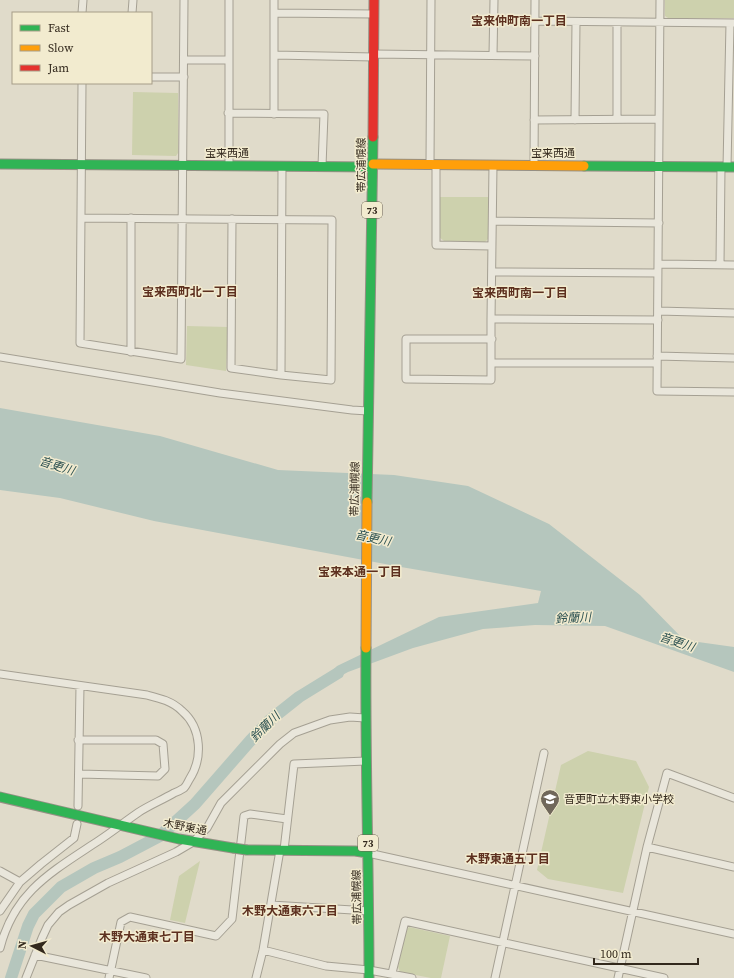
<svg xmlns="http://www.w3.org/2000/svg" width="734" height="978" font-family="'Source Serif 4','Noto Sans JP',serif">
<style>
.green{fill:#cdd1ad}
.water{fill:#b5c6bd}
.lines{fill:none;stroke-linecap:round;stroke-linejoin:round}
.river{stroke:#b5c6bd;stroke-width:12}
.street-casing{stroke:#a5a093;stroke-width:9}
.fast-casing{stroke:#958f84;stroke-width:11}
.slow-casing{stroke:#958f84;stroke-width:11}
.jam-casing{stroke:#958f84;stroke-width:11}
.street{stroke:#e9e6db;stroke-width:7}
.fast{stroke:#30b455;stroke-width:9}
.slow{stroke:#ff9f0a;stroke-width:9}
.jam{stroke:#e5322d;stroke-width:9}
.fast-bridge-casing{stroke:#958f84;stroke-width:11;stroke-linecap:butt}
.fast-bridge{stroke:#30b455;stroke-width:9}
.labels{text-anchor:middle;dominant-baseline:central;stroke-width:3;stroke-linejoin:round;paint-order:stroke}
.shield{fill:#f2ebcf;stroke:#6c6352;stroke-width:1}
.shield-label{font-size:10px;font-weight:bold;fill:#33291d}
.street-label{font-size:11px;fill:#33291d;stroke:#f2ebcf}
.poi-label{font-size:11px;fill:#33291d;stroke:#f2ebcf;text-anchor:start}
.neighbourhood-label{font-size:12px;font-weight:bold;fill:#5d301f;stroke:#f2ebcf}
.water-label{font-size:12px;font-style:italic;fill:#2d5252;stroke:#f2ebcf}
</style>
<rect width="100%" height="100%" fill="#e0dbca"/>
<path class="green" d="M665,0H734V18H668L665,16Z
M133,92L178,93V153L176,156L132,155Z
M439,197H488V239L485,242L444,241L439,237Z
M187,326L228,327L226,371L186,365Z
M588,751L636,761L649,787L623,893L548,879L537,870L561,765Z
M200,861L185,923L170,920L179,876Z
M409,927L450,936L441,978H431L400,972L398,967L406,930Z"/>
<path class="water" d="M0,408L160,436L278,470L394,475L468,486L549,524L640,595L684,640L734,647V672L605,626L535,625L483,629L413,648L348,672L328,683L322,681L337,666L439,617L538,603L541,591L401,567L154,521L60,498L0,490Z"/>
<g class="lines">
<path class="river" d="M11,978L28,926L34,914L61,887L94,868L120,857L160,836L195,804L250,741L270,720L299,697L338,673"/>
<defs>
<path id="street" d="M660,0L657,391L734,392
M82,13L83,0
M132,13L133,0
M274,13L374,14
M535,21L734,23
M617,22V119
M374,54L535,56
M274,55L374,57
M493,55L494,0
M184,60H229
M151,77H184
M82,83L80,343L181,359L184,0
M228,113L324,114L322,166
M274,114V0
M534,120L659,119
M575,120L576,22
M430,164L431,0
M229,165V0
M436,165V245L492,246
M534,165L535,0
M727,167L730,23
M81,218C165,218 249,219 332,220L331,380L281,375L282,166
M131,218V352
M232,219L231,368L281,375
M493,221L659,223
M658,264L734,265
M720,265L721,167
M492,272L658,273
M658,311L734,313
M491,319L658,320
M492,339H406V379L491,380V319L493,165
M657,356L734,358
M0,357L220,393L352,410L368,411
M491,363H657
M0,674L147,695C159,698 172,701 182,711C202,728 203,759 189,780C188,782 186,786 184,788C181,790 177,792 174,793C162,800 150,805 139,812C123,823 108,835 92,845C48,874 14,894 0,948
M78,740H156L163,744L165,769L158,776L79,774
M78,806L80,686
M647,847L734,867
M284,850L294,764L366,761
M368,853L734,934
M0,871L20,882
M271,905L369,911
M0,911L20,882L41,864L74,838L77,824
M263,950L326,966L369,970L412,978
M35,955L146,978
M392,973L405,921L664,978
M26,978L42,938L48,925L59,912L69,905L108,883L176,852L193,842L207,828L221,803L280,744L294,733L330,720L350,717L365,718
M109,978L121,922L130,917L216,936L232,919L244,816L250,814L287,819
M256,978L263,950L280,850
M495,978L544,753
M618,978L647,847L667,773L734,798"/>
<path id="fast" d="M0,164L372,167
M584,166L734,167
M367,502L373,137
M366,648C365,758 369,868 369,978
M0,797L179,839L233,848
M247,850L355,851L368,853"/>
<path id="slow" d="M373,164L584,166
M366,648L367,502"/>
<path id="jam" d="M373,137L374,0"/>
</defs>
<use href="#street" class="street-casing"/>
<use href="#fast" class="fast-casing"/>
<use href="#slow" class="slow-casing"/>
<use href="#jam" class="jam-casing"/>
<use href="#street" class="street"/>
<use href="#fast" class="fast"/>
<use href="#slow" class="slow"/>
<use href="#jam" class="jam"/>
<defs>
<path id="fast-bridge" d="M233,848L247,850"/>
</defs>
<use href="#fast-bridge" class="fast-bridge-casing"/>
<use href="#fast-bridge" class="fast-bridge"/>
</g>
<defs>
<symbol id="school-pin" viewBox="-11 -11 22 30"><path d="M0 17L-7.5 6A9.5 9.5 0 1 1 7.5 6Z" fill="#70675a" stroke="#f2ebcf"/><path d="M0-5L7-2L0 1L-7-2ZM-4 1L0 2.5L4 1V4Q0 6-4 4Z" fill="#fff"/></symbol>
</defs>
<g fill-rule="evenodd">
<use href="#school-pin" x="539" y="788" width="22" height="30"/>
</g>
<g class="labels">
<g class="shield">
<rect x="362" y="202" width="20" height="16" rx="3"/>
<rect x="358" y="835" width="20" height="16" rx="3"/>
</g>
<g class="shield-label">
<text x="372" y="210">73</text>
<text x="368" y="843">73</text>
</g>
<g class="street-label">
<text x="227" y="153">宝来西通</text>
<text x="553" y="153">宝来西通</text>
<text transform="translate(361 165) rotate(-90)">帯広浦幌線</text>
<text transform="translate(355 489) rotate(-89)">帯広浦幌線</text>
<text transform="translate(185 827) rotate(11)">木野東通</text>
<text transform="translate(357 897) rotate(-91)">帯広浦幌線</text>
</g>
<g class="poi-label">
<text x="564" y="799">音更町立木野東小学校</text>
</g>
<g class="neighbourhood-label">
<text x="519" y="21">宝来仲町南一丁目</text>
<text x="190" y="292">宝来西町北一丁目</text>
<text x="520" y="293">宝来西町南一丁目</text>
<text x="360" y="572">宝来本通一丁目</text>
<text x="508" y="859">木野東通五丁目</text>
<text x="290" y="911">木野大通東六丁目</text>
<text x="147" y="937">木野大通東七丁目</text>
</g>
<g class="water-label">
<text transform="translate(57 466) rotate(17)">音更川</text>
<text transform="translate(373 538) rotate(12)">音更川</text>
<text transform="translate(573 618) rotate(-3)">鈴蘭川</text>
<text transform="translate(677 642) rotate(18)">音更川</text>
<text transform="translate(265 727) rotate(-45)">鈴蘭川</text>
</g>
</g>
<rect x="12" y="12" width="140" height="72" fill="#f2ebcf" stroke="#a69d88"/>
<rect x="20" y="25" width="20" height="6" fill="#30b455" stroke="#a69d88"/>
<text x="48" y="32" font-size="12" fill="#33291d">Fast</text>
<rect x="20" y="45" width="20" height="6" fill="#ff9f0a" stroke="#a69d88"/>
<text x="48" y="52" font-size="12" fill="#33291d">Slow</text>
<rect x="20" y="65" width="20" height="6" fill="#e5322d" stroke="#a69d88"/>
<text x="48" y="72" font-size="12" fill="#33291d">Jam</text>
<g transform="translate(32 946) rotate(276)" stroke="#f2ebcf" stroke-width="3" paint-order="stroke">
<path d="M0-3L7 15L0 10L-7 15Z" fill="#33291d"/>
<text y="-6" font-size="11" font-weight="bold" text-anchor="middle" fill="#33291d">N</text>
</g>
<path d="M594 958v6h104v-6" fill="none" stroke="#33291d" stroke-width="2"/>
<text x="600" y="958" font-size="12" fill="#33291d" stroke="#f2ebcf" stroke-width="3" paint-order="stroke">100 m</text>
</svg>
